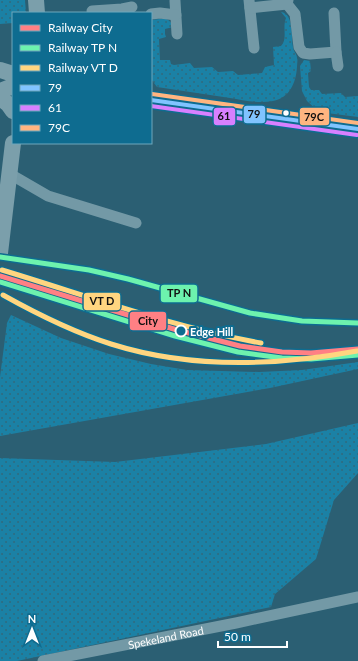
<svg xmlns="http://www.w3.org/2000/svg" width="358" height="661" font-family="Lato,sans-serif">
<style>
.grass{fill:url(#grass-dots)}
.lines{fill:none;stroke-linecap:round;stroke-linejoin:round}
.street{stroke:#7399a6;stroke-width:11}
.secondary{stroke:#7b9fab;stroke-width:16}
.bus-1-casing{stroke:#0e6c90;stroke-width:7}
.bus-2-casing{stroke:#0e6c90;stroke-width:7}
.bus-3-casing{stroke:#0e6c90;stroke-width:7}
.bus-1{stroke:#80c4ff;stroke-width:4}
.bus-2{stroke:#d880ff;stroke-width:4}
.bus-3{stroke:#ffb580;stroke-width:4}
.rail-1-casing{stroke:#0e6c90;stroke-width:8}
.rail-2-casing{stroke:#0e6c90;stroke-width:8}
.rail-3-casing{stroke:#0e6c90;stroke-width:8}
.rail-1{stroke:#ff8084;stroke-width:5}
.rail-2{stroke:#6df2ae;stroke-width:5}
.rail-3{stroke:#ffd580;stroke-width:5}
.bus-dot{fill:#fff;stroke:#0e6c90;stroke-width:1.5}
.stop-dot{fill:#0e6c90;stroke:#fff;stroke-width:2}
.labels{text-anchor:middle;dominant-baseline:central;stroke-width:4;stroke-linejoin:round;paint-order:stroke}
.stop-label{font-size:11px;font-weight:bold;fill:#fff;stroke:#0e6c90;text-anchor:start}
.street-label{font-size:11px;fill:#fff;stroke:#0e6c90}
.line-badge{stroke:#0e6c90;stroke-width:1.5}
.pale-badge-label{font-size:11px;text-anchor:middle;font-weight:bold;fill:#111}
</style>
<defs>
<pattern id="grass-dots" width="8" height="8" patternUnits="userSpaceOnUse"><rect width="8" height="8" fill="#1b81a5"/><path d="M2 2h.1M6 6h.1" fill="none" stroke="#31697d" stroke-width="1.8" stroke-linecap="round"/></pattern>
</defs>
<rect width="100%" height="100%" fill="#2b5f73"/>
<path class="grass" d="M0,0H25L26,13H13V23L0,24Z
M281,12C294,14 291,36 293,47C293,51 297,54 297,58C298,60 297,64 297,67C296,82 290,98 273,101C259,104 243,100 230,98C206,94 181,91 157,87L151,79L152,20C162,19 169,16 173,27L165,29V34L166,37L159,39L160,60H170L171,64L174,65L190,63L194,68L212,67L218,72L233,71L238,75L262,73L265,67L274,65L273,47L281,46C288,39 282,27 286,18Z
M304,60L310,61L311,71L308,73L309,87L311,90H319L322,94L341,93L345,97L358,96V117L319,112L307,101L302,91L300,66Z
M11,315L61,338L109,354L151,364L187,370L259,372L302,370L358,362V369L270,388L0,436V377L7,323Z
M358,423V473L334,500L316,559L275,594L271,607L17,661H0V458L115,462L266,444Z"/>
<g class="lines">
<g class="street">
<path d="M249,0L254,48"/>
<path d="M288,0L287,4L295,14L299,47L303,53L310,54L336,52L334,13"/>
<path d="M175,1L177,34"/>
<path d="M250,8L287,4"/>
<path d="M92,11L122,9L132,7"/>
<path d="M151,14L160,13L176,15"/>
<path d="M336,52L338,66"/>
<path d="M10,174L48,196L136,223"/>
<path id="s1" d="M43,661L236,623L358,597"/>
</g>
<path class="secondary" d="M36,0L37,13
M0,70L13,74
M0,91L13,86
M0,98L8,104L13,111
M151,100C220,111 289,118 358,129
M0,253L13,143"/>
<defs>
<path id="bus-1" d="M151,100L358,129"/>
<path id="bus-2" d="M151,106L357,135"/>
<path id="bus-3" d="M152,94L358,123"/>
</defs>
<use href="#bus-1" class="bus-1-casing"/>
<use href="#bus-2" class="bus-2-casing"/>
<use href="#bus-3" class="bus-3-casing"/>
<use href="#bus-1" class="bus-1"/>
<use href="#bus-2" class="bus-2"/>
<use href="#bus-3" class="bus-3"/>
<defs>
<path id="rail-1" d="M0,276L177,330L240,346L282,352L311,353L358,349"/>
<path id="rail-2" d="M0,257L89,270L128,279L250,313L302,321L358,323
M0,282L175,336L238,352L282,358L311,359L358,355"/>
<path id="rail-3" d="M2,270C88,296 172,327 261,343
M3,295C37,314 73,332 111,344C190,369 276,366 357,351"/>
</defs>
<use href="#rail-1" class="rail-1-casing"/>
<use href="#rail-2" class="rail-2-casing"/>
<use href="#rail-3" class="rail-3-casing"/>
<use href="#rail-1" class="rail-1"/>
<use href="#rail-2" class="rail-2"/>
<use href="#rail-3" class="rail-3"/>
</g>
<circle class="bus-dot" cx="286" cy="113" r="3.5"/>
<circle class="stop-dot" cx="181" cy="331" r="5.5"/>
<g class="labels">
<g class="stop-label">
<text x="190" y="331">Edge Hill</text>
</g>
<g class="street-label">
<text stroke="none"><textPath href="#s1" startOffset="125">Spekeland Road</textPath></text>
</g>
</g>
<g class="line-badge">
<rect x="243" y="105" width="23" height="19" rx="4" fill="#80c4ff"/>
<rect x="213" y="107" width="23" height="19" rx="4" fill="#d880ff"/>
<rect x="299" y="107" width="31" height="19" rx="4" fill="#ffb580"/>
<rect x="160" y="284" width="38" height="19" rx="4" fill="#6df2ae"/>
<rect x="83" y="292" width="38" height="19" rx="4" fill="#ffd580"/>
<rect x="129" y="311" width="38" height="20" rx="4" fill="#ff8084"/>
</g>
<g class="pale-badge-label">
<text x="254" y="118">79</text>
<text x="224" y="120">61</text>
<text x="314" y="121">79C</text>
<text x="179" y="297">TP N</text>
<text x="102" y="305">VT D</text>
<text x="148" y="325">City</text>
</g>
<rect x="12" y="12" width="140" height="132" fill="#0e6c90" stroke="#6ea7bc"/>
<rect x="20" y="25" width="20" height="6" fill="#ff8084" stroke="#6ea7bc"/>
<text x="48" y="32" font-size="12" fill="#ffffff">Railway City</text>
<rect x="20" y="45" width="20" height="6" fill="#6df2ae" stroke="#6ea7bc"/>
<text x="48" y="52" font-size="12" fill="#ffffff">Railway TP N</text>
<rect x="20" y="65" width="20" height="6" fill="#ffd580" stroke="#6ea7bc"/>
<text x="48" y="72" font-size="12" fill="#ffffff">Railway VT D</text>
<rect x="20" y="85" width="20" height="6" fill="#80c4ff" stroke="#6ea7bc"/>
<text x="48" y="92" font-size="12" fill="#ffffff">79</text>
<rect x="20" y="105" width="20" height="6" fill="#d880ff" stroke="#6ea7bc"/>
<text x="48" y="112" font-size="12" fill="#ffffff">61</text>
<rect x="20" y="125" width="20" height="6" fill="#ffb580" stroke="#6ea7bc"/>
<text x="48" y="132" font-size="12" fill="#ffffff">79C</text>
<g transform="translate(32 629)" stroke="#0e6c90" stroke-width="3" paint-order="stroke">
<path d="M0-3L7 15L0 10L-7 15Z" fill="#ffffff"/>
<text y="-6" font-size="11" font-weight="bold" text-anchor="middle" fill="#ffffff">N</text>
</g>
<path d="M218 641v6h69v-6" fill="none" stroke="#ffffff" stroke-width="2"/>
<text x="224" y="641" font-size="12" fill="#ffffff" stroke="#0e6c90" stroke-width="3" paint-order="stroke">50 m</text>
</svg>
